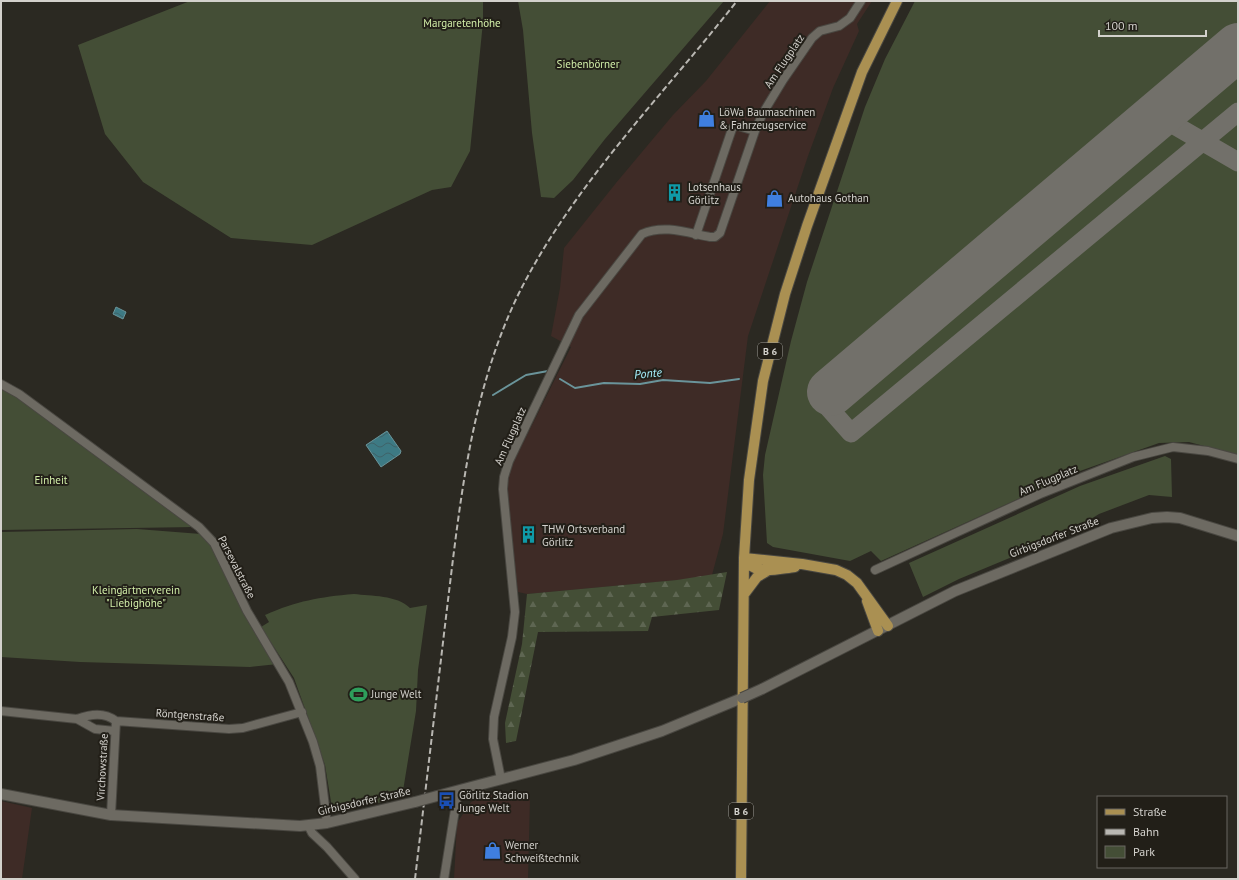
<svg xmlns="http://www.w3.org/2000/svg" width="1239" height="880" font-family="'PT Sans',sans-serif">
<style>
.commercial{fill:#3e2b26}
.green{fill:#444e36}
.forest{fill:url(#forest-firs)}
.water{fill:url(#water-waves);stroke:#6a949a}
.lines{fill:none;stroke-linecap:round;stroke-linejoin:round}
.stream{stroke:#6a949a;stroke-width:2}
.taxiway{stroke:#72706a;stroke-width:19}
.runway{stroke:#72706a;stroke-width:48}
.street-casing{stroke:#494741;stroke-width:10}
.secondary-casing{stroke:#494741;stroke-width:12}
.primary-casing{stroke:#494741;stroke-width:12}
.street{stroke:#6d6a62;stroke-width:8}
.secondary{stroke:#6d6a62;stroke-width:10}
.primary{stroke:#aa9052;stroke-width:10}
.rail{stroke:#b9b7b2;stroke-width:2;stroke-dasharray:6 3;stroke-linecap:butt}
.secondary-bridge-casing{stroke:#494741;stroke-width:12;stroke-linecap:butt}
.secondary-bridge{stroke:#6d6a62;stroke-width:10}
.labels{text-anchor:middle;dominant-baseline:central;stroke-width:4;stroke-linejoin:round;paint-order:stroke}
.shield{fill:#221f18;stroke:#9e9c96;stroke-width:1}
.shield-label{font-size:10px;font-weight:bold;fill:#d3d1cc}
.park-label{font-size:11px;fill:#d1eda8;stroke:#221f18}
.street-label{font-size:11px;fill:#d3d1cc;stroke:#221f18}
.poi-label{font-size:11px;fill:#d3d1cc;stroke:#221f18;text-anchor:start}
.water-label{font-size:12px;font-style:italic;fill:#a7f2ff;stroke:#221f18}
</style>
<defs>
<pattern id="forest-firs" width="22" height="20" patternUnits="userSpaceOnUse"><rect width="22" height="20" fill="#444e36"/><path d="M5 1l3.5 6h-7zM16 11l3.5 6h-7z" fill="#5e6652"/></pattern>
<pattern id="water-waves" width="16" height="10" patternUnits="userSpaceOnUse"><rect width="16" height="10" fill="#3d7a84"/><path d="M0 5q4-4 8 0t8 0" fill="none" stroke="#3e6268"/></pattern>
</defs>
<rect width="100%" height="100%" fill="#2b2922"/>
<path class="commercial" d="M770,1H872L857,24L859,31L833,88L808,156L748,336L723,534L712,575L679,580L527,594L518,592L505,493L506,477L571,347L551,336L560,288L564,248L616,183L673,115L706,81Z
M485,795L530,797L528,879H454L457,823L471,802Z
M1,801L32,808L22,879H1Z"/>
<path class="green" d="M190,1H483V22L470,151L451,187L432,190L312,245L231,238L143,182L105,134L78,45Z
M518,1H724L605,139L573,180L554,198L541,197L532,133L523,30Z
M915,1H1238V455L1189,442L1159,443L1080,471L881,561L871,551L850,561L773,547L767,543L763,475L765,455L791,341L807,282L865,107L885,59Z
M1,388L9,391L195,527L1,530Z
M1165,456L1171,459L1172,497L1149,495L1099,514L1086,522L1034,546L1031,549L959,579L923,597L909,563L1080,486Z
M137,529L201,534L213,547L278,664L250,667L80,662L1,657V532Z
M354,594C371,596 397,595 410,608L427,605L418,670L416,711L402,797L333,814L325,765L294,678L261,627L269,622L265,615C297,601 319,597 354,594Z"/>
<path class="forest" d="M727,572L719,610L652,617L648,631L538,632L516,741L506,743L505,723L522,644L527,594L677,580Z"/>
<path class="water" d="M116,307L126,312L123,319L113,314Z
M387,431L401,451L400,454L381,467L366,445Z"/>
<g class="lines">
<path class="stream" d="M560,379L575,388L604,383L640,384L663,380L710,383L739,379
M493,395L526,375L548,371"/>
<path class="taxiway" d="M1157,115L1238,162
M831,392L828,407L851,433L1238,112"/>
<path class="runway" d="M831,392L1238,47"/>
<defs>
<path id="street" d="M696,235L732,129L735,125L755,131
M1,384L19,394L199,527L214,543L247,611L289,682L313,742L320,766L327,823
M875,570L1040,494L1133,457L1173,447L1208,451L1238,459
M1,711L77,719C91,714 104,712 116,721L229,729L243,728L302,712
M77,719L95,729L115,731
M501,779L493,739L494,717L512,637L515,612L503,489L504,477L509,461L579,315L642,234C664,224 688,233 710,237H715L720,233L755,131L763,113L783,80L812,38L820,31L839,26L850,18L861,1
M111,815L116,721
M308,825L312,833L327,847L355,879
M444,879L458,791"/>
<path id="secondary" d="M762,689L955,591L1111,528L1152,518L1167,517L1180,518L1238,536
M1,794L111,815L300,826L327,823L415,802
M437,796L574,760L662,731L742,698"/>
<path id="primary" d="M744,558L802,564L836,570L847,575L857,583L888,626
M744,558C754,577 777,569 795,567
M745,593L757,577L769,570
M867,601L878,631
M741,879L744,558L749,480L763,381L785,294L807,226L862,72L897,1"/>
</defs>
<use href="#street" class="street-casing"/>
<use href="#secondary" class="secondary-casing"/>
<use href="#primary" class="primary-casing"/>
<use href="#street" class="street"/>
<use href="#secondary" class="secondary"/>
<use href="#primary" class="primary"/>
<path class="rail" d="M415,879C426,786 437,693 448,600C461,494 472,388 520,291C575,183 663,95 737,1"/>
<defs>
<path id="secondary-bridge" d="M742,698L762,689
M415,802L437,796"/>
</defs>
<use href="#secondary-bridge" class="secondary-bridge-casing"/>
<use href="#secondary-bridge" class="secondary-bridge"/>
</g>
<defs>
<symbol id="shop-bare" viewBox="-9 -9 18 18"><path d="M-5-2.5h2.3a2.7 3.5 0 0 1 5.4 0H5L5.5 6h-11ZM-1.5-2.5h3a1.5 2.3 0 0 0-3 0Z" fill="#3f7fe0" stroke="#221f18" stroke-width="2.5" paint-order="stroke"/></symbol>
<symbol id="building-bare" viewBox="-9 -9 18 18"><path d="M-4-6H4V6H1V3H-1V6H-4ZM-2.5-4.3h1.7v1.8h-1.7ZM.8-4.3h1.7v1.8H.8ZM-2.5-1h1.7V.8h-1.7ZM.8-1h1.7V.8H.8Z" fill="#0f9aa8" stroke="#221f18" stroke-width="2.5" paint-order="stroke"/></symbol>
<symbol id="stadium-bare" viewBox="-9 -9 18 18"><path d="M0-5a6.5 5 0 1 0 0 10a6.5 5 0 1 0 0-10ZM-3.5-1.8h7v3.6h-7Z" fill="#2e9e5b" stroke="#221f18" stroke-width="2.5" paint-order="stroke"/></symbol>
<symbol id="bus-bare" viewBox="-9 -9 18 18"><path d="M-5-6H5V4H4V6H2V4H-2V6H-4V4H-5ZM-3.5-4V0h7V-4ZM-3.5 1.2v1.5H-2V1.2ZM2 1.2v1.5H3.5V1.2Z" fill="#1a4fb4" stroke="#221f18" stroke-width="2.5" paint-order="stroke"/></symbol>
</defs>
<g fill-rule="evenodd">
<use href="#shop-bare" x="694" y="106" width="25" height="25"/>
<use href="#building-bare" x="662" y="180" width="25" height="25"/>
<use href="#shop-bare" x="762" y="186" width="25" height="25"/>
<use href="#building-bare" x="516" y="522" width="25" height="25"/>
<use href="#stadium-bare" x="346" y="682" width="25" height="25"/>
<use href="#bus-bare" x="434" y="788" width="25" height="25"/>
<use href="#shop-bare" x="480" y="838" width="25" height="25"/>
</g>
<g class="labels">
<g class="shield">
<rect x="758" y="343" width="24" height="16" rx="3"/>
<rect x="729" y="803" width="24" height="16" rx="3"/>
</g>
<g class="shield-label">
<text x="770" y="351">B 6</text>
<text x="741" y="811">B 6</text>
</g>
<g class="park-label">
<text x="462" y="23">Margaretenhöhe</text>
<text x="588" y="64">Siebenbörner</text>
<text x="51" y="480">Einheit</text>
<text x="136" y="590">Kleingärtnerverein<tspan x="136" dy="13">"Liebighöhe"</tspan></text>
</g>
<g class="street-label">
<text transform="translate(784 61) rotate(-56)">Am Flugplatz</text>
<text transform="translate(510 436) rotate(-66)">Am Flugplatz</text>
<text transform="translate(1048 480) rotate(-23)">Am Flugplatz</text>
<text transform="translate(1054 537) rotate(-21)">Girbigsdorfer Straße</text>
<text transform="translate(237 567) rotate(63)">Parsevalstraße</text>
<text transform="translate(190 715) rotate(4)">Röntgenstraße</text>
<text transform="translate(102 767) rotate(-87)">Virchowstraße</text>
<text transform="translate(364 801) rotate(-13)">Girbigsdorfer Straße</text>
</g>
<g class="poi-label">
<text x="719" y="112">LöWa Baumaschinen<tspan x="719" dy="13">&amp; Fahrzeugservice</tspan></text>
<text x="688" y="187">Lotsenhaus<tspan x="688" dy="13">Görlitz</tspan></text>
<text x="788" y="198">Autohaus Gothan</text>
<text x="542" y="529">THW Ortsverband<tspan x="542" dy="13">Görlitz</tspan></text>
<text x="371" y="694">Junge Welt</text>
<text x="459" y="795">Görlitz Stadion<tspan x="459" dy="13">Junge Welt</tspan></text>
<text x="505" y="845">Werner<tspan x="505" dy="13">Schweißtechnik</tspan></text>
</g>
<g class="water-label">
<text transform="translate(648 373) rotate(-5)">Ponte</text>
</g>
</g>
<rect width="1239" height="880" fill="none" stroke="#d3d1cc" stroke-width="4"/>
<rect x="1097" y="796" width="130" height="72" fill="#221f18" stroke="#696660"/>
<rect x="1105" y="809" width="20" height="6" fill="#aa9052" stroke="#696660"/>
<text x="1133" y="816" font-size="12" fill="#d3d1cc">Straße</text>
<rect x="1105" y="829" width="20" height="6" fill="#b9b7b2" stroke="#696660"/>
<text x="1133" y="836" font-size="12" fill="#d3d1cc">Bahn</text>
<rect x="1105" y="846" width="20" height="12" fill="#444e36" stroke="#696660"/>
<text x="1133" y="856" font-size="12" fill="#d3d1cc">Park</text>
<path d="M1099 30v6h107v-6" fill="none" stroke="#d3d1cc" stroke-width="2"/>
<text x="1105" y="30" font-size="12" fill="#d3d1cc" stroke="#221f18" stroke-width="3" paint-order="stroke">100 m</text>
</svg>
